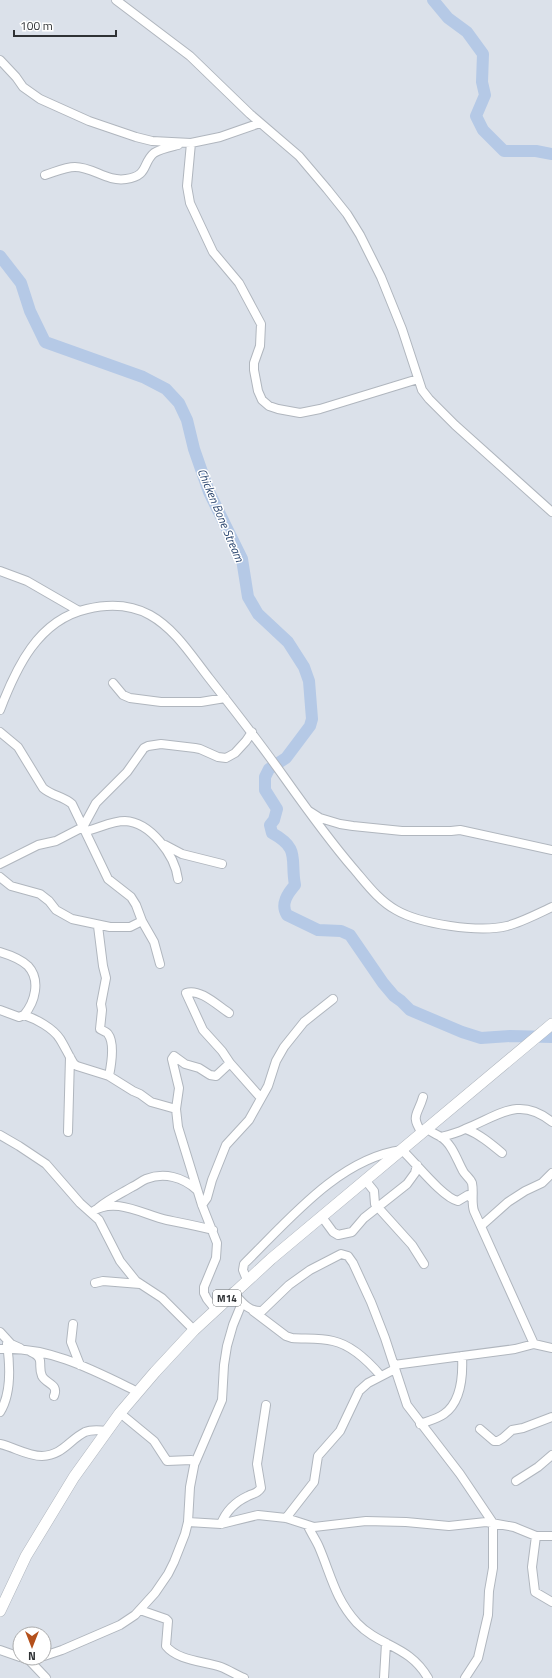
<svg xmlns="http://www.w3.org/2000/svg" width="552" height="1678" font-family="'Titillium Web',sans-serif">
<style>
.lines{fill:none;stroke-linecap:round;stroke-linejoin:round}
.river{stroke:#b5c9e6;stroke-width:12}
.minor-casing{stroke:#b0b6be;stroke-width:10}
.highway-casing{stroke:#b0b6be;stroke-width:12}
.minor{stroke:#fff;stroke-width:8}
.highway{stroke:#fff;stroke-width:11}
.labels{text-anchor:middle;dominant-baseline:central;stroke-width:3;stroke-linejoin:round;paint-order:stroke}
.shield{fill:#fff;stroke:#6d7072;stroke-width:1}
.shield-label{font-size:10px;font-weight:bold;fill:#2f3235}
.water-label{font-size:12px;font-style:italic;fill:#2c4770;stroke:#fff}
</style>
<rect width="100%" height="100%" fill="#dbe1ea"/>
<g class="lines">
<path class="river" d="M433,0L448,18L467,32L483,54L482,82L485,95L476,116L483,130L504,151H536L552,154
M0,256L21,283L30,311L45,342L143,377L166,389L179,403L187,420L194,449L209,492L242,559L248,597L258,614L288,642L304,667L309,681L312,719L310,726L286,758L269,769L265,777V790L277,809L274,820L270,825L272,833C301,849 290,859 295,885C288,893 280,904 287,915L318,930L341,931L350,935L383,983L394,996L401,1001L410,1010L462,1032L481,1038L510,1036L552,1037"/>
<defs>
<path id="minor" d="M116,0L190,56L250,114L299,156L327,189L347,214L360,235L381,277L402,329L422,390L429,399L455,425L552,512
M0,60L16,77L23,87L40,99L89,121L136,137L152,141L191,143L220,137L260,123
M191,143L187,186L190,203L213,252L239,283L261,324L260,346L254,363V370L258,391L262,400L269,406L278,409L300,413L320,409L418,379
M45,175C55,172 65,167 75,167C93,167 107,182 126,179C149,176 142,163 154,153C160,149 170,147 178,145
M0,571L27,581L79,611
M113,683L123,695L130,698L161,702H201L225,698
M0,710C16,668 38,620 87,609C108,604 130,604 150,615C175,629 191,655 209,678C235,711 260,743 284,777C306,808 328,839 353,868C366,883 378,900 396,910C420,924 479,933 507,926C522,922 537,914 552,907
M0,732L18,747L43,788C52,796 63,796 72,804L108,879L131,897L136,905L142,921L154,942L160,964
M309,811L320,818L340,824L353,826L402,831H451L460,830L552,850
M86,831C99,828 112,821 125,821C150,822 175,855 178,879
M165,845L182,854L222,864
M0,864L38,845L56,841L83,827L96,803L127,772L144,748L148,746L161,744L195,748L200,749L218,757L226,758L235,753L246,741L252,732
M0,877L11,886L40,894L49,901L56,910L72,919L110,927H130L142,921
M98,926L103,966L106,978L101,1004L102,1010L100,1029C103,1031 107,1032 108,1034C115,1043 111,1066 109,1076
M0,952C10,955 21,959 28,966C41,980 35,1002 24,1015L19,1017L0,1010
M229,1013C218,1006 200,988 186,993L203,1030L222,1051L230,1063L261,1098
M24,1015C36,1019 53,1028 60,1039C65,1047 69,1056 74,1064L77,1066L109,1076L133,1091L140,1094L151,1102L176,1109
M428,1129C432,1133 436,1134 441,1137C452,1144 457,1160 463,1171C465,1175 470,1178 472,1183C474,1192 471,1202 474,1211L534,1344
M466,1129C479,1134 490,1143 502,1153
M68,1132L70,1057
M422,1133C410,1115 418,1115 423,1097
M0,1135L19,1146L46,1164L80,1203L99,1220L120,1261L136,1281L162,1298L194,1330
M441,1137C449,1135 457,1133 465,1129C498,1116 519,1095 552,1122
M366,1181L374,1191L375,1204L412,1245L424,1264
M202,1205L207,1198L212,1180L226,1145L249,1120L268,1086L276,1061L284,1047L304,1022L333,999
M98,1208C109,1199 120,1194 132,1187C137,1185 141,1181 146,1179C164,1172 183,1177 197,1190
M92,1212C115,1196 144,1215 167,1220C182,1223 198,1226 213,1230
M322,1217L333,1232L338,1235L352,1232L364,1218L407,1184L415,1173L417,1165
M481,1226L508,1202L525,1191L542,1183L552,1173
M247,1280L243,1270L244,1264C287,1222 339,1158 402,1150C415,1162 443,1198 458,1201L468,1195L471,1198
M95,1283L103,1281L140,1284
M233,1292C241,1301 248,1312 262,1311L289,1285L310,1270L341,1254L348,1256L353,1263L371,1302L385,1338L407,1405L460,1474L493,1523V1568L489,1591L488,1615L478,1658L465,1678
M215,1309L207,1299L204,1293V1287L216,1258L217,1243L202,1205L178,1127L176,1109L179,1088L172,1059L174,1056L185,1064L199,1068L210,1075L216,1076L230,1063
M253,1311L286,1336L292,1338C305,1339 320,1338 333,1341C352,1345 369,1362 381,1376
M73,1324L71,1342L80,1365
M0,1332L11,1344L20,1348
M0,1349C49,1346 95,1371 138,1392
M31,1352C46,1359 37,1364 42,1376C46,1384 59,1384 54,1396
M394,1365L515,1349L534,1344L552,1348
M0,1412C12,1393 10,1365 7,1344
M420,1424C428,1421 437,1419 444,1414C461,1402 463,1375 462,1356
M480,1429L494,1441H498L503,1438L512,1430L523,1428L552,1417
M0,1444C14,1447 27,1456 42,1456C63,1455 69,1440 85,1432C92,1429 100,1430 107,1431
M195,1463L222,1400L224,1365L227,1346L233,1325L242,1303
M516,1481L538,1467L552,1455
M286,1518L314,1482L318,1456L340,1431L359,1391L368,1383L395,1369
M188,1522L221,1524L258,1515L286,1518L314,1527L366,1521L406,1522L449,1526L486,1522L514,1527L536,1536H552
M221,1524C226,1511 235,1502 248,1496C254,1493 257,1494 261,1488L257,1464L266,1405
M308,1526C311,1533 316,1540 319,1547C331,1575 335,1599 357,1623C380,1647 409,1645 428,1678
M536,1536L532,1567L535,1592L552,1602
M140,1610L166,1619L168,1621L166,1646C178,1661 204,1661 221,1667C229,1670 236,1675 244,1678
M0,1650L20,1657
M44,1656L62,1650L120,1625L135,1615L155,1593L168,1574L174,1562L185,1534L188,1522L190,1487L195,1461L191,1460L167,1461L154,1441L120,1413
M23,1658L29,1660L46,1678
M384,1678L386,1643"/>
<path id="highway" d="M0,1611L26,1556L74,1477L120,1413L155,1372L194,1330L271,1259L552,1024"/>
</defs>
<use href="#minor" class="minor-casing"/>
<use href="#highway" class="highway-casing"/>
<use href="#minor" class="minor"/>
<use href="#highway" class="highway"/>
</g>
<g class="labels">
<rect class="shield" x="213" y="1290" width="28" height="16" rx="3"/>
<g class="shield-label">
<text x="227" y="1298">M14</text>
</g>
<g class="water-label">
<text transform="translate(221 515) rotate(67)">Chicken Bone Stream</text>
</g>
</g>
<g transform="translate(32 1646) rotate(180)"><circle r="19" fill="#ffffff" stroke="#acadae"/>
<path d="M0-3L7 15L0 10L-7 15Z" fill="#b4501b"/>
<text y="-6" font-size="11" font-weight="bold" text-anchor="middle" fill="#2f3235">N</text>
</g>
<path d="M14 30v6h102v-6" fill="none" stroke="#2f3235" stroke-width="2"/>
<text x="20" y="30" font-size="12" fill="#2f3235" stroke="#ffffff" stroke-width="3" paint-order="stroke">100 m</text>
</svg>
